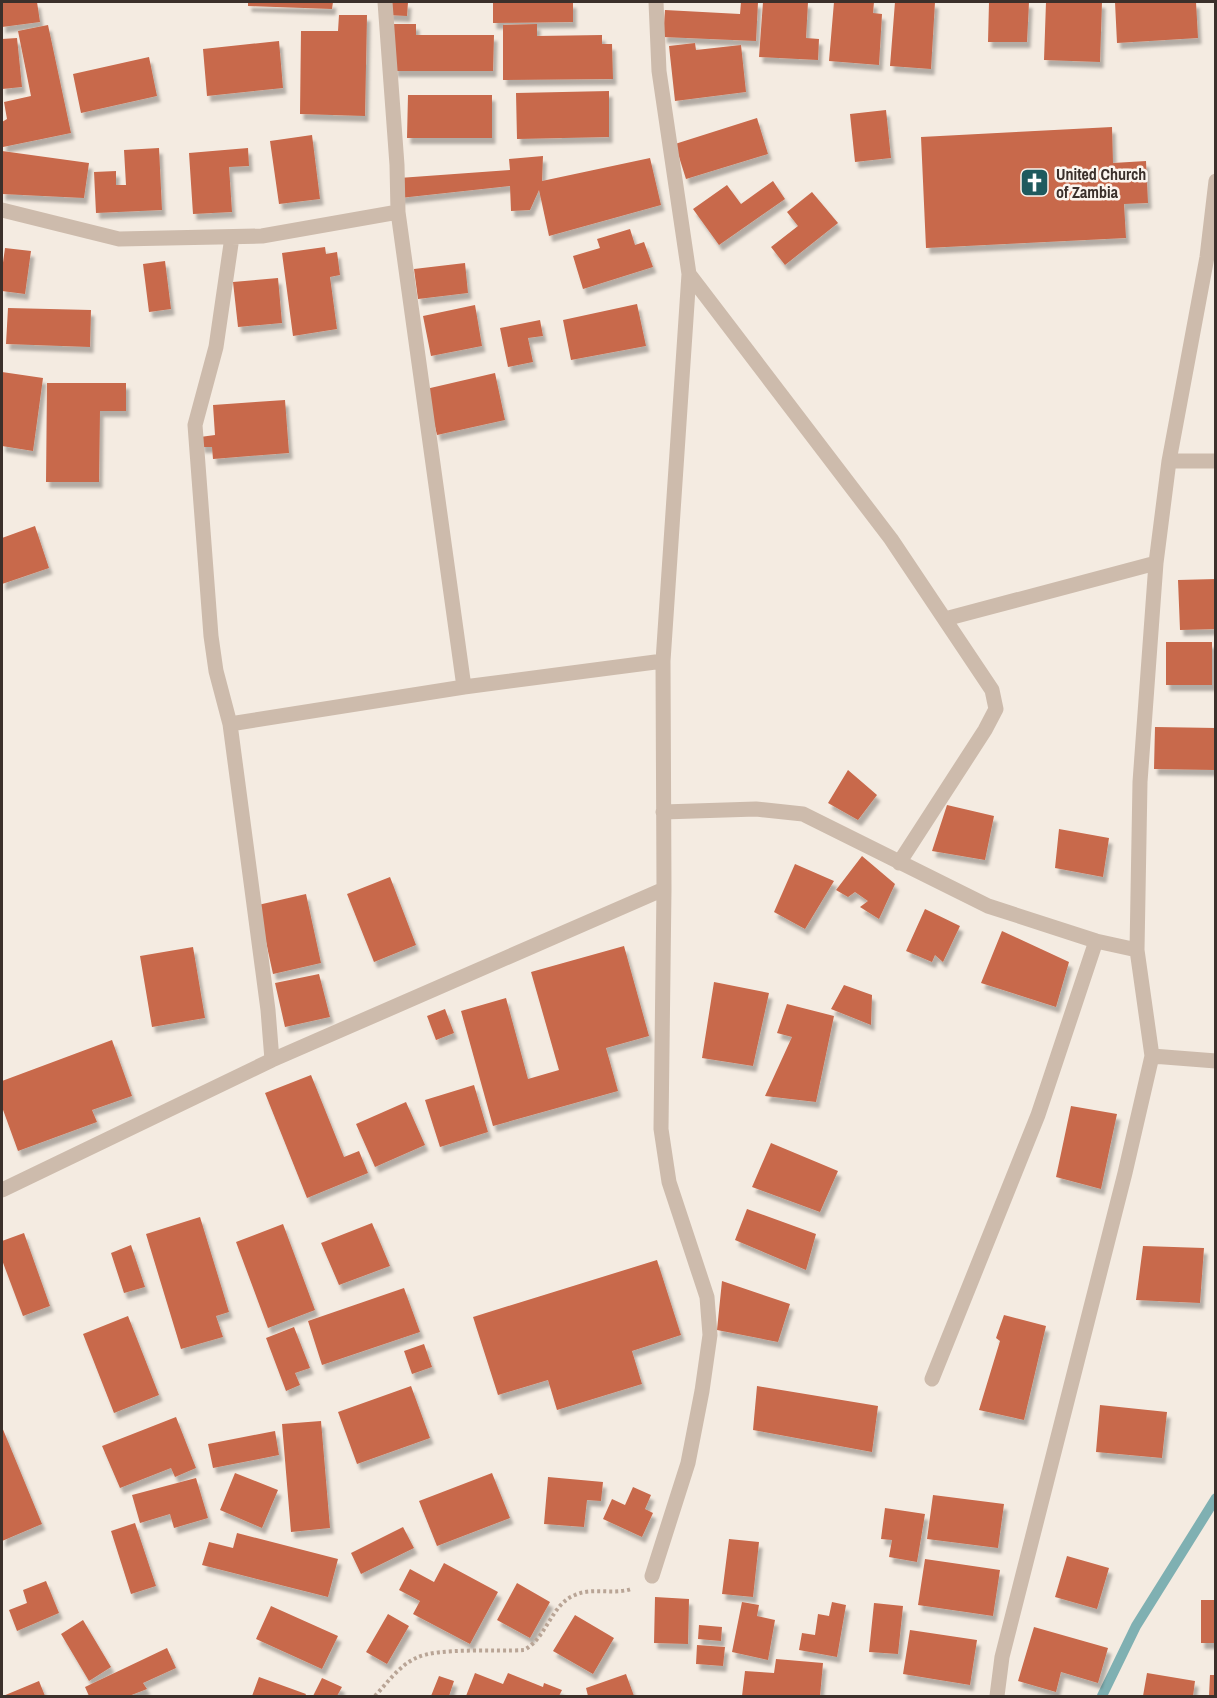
<svg xmlns="http://www.w3.org/2000/svg" width="1217" height="1698" font-family="'Archivo Narrow',sans-serif">
<style>
.lines{fill:none;stroke-linecap:round;stroke-linejoin:round}
.stream{stroke:#7fb0b2;stroke-width:10}
.building{fill:#c8694b;filter:url(#shadow)}
.path{stroke:#b9a596;stroke-width:4;stroke-dasharray:3 3;stroke-linecap:butt}
.street{stroke:#cdbbac;stroke-width:15}
.labels{text-anchor:middle;dominant-baseline:central;stroke-width:5;stroke-linejoin:round;paint-order:stroke}
.poi-label{font-size:16px;font-weight:bold;fill:#3b302b;stroke:#fbf5ee;text-anchor:start}
</style>
<defs>
<filter id="shadow"><feDropShadow dx="3.5" dy="6" stdDeviation="1.5" flood-color="#0004"/></filter>
</defs>
<rect width="100%" height="100%" fill="#f4ebe1"/>
<g class="lines">
<path class="stream" d="M1102,1696L1136,1626L1216,1498"/>
</g>
<path class="building" d="M2,2H37L40,22L2,27Z
M248,2H333L332,9L248,6Z
M389,2H408L407,16L388,15Z
M493,2H573V22L493,23Z
M741,2H758L756,41L663,37L665,10L740,14Z
M763,2H808L806,38L819,39L818,60L759,57Z
M834,2H874L873,13L882,14L879,65L829,61Z
M895,2H935L931,69L890,66Z
M989,2H1029L1027,42H988Z
M1046,2H1102L1100,62L1044,60Z
M1115,2H1196L1198,38L1117,43Z
M339,15H367L365,116L300,114L301,31H338Z
M394,24H416V35H494L493,71H394Z
M537,24V36L602,35V44H612L613,79L503,80V25Z
M48,25L71,133L3,147L2,122L7,119L4,102L31,96L18,31Z
M17,38L22,87L2,89V39Z
M279,41L283,88L207,96L203,49Z
M695,43L696,50L741,45L746,92L675,101L669,46Z
M149,57L157,96L81,113L73,74Z
M609,91V137L517,139L516,93Z
M408,95H492V138H407Z
M886,110L891,158L855,162L850,114Z
M757,118L768,154L686,179L675,144Z
M1112,127L1113,163L1146,161L1148,203L1124,204L1126,238L926,248L921,137Z
M312,135L320,199L279,204L270,141Z
M159,148L162,210L96,213L94,172L116,171V185H126L124,150Z
M248,148L249,166L229,167L232,212L193,214L189,153Z
M2,151L89,163L84,198L2,194Z
M543,156L542,181L650,158L661,205L549,236L539,190L530,210L511,211L510,186L400,198L399,178L510,170L509,159Z
M773,181L785,199L719,245L693,209L727,185L741,204Z
M812,192L838,223L785,265L771,247L798,226L787,212Z
M630,229L635,245L644,242L653,267L583,289L573,256L600,248L597,239Z
M325,247L326,254L337,252L340,275L330,277L337,329L293,336L282,253Z
M5,248L31,251L25,294L2,291V270Z
M165,261L171,309L149,312L143,264Z
M465,263L468,293L418,299L414,269Z
M278,278L282,323L238,327L233,282Z
M637,304L646,346L571,360L563,320Z
M475,305L482,346L431,356L423,316Z
M8,308L91,310L90,347L6,344Z
M540,320L543,336L528,338L533,362L508,367L500,328Z
M2,372L43,378L33,451L2,446Z
M495,373L505,420L437,435L426,389Z
M47,383H126V411H100L99,482H46Z
M285,400L289,453L213,459L212,447H201L200,437L215,435L213,405Z
M35,526L49,568L2,584V538Z
M1216,579V629L1180,630L1178,580Z
M1166,642H1212V685H1166Z
M1155,727L1216,728V770L1154,769Z
M848,770L877,795L858,820L828,803Z
M947,805L994,816L985,860L932,851Z
M1059,829L1109,838L1103,877L1055,868Z
M862,856L895,884L879,919L860,907L868,901L855,892L848,897L836,890Z
M795,864L834,881L805,929L774,912Z
M390,877L416,945L374,962L347,894Z
M306,894L321,963L273,974L258,905Z
M925,909L960,926L943,962L935,955L932,962L906,951Z
M1002,931L1069,962L1056,1007L981,983Z
M624,946L649,1036L606,1048L618,1091L493,1126L461,1011L506,998L528,1079L559,1070L531,972Z
M193,947L205,1018L152,1027L140,956Z
M319,974L330,1017L285,1027L275,983Z
M714,982L769,993L753,1066L702,1058Z
M844,985L872,995L871,1025L831,1009Z
M787,1004L834,1016L816,1102L765,1096L792,1037L777,1033Z
M445,1009L454,1033L436,1040L427,1016Z
M112,1040L132,1096L92,1110L97,1122L18,1151L2,1107V1081Z
M311,1075L344,1157L359,1151L368,1173L307,1198L265,1093Z
M474,1085L488,1132L440,1147L425,1100Z
M406,1102L425,1145L375,1167L356,1124Z
M1071,1106L1117,1114L1101,1189L1056,1177Z
M771,1143L838,1171L820,1212L752,1187Z
M747,1209L816,1234L806,1270L735,1240Z
M200,1217L229,1312L216,1316L223,1337L181,1349L146,1234Z
M372,1223L390,1266L339,1285L321,1243Z
M283,1224L315,1310L268,1328L236,1242Z
M24,1233L50,1306L23,1316L2,1260V1241Z
M131,1245L145,1287L124,1293L111,1253Z
M1143,1246L1204,1248L1200,1303L1136,1300Z
M657,1260L681,1335L632,1351L642,1384L557,1410L548,1380L498,1395L473,1317Z
M722,1281L790,1304L778,1342L717,1330Z
M404,1288L420,1332L322,1365L308,1321Z
M1004,1315L1046,1326L1024,1420L979,1410L1000,1341L996,1338Z
M128,1316L159,1395L114,1413L83,1334Z
M294,1327L310,1368L295,1373L300,1385L286,1391L266,1338Z
M424,1344L432,1367L412,1374L404,1351Z
M411,1386L430,1438L357,1464L338,1412Z
M757,1386L878,1406L872,1452L753,1430Z
M1100,1405L1167,1412L1162,1458L1096,1452Z
M176,1417L196,1468L175,1477L171,1468L120,1488L102,1446Z
M321,1421L330,1528L291,1532L282,1424Z
M2,1427L42,1524L2,1541Z
M275,1431L279,1455L213,1468L208,1444Z
M235,1473L278,1490L262,1528L220,1510Z
M492,1473L510,1518L437,1546L419,1501Z
M548,1477L603,1482L601,1501L587,1500L584,1527L544,1524Z
M196,1478L208,1518L174,1528L170,1514L140,1523L132,1495Z
M633,1487L651,1495L645,1509L653,1513L642,1537L603,1519L612,1499L625,1505Z
M933,1495L1004,1504L998,1548L927,1539Z
M885,1508L925,1514L917,1562L889,1557L892,1540L881,1539Z
M135,1523L156,1586L131,1594L111,1531Z
M403,1527L414,1548L361,1574L351,1553Z
M237,1533L338,1559L328,1597L202,1565L209,1542L233,1548Z
M729,1539L759,1542L753,1597L722,1594Z
M1067,1556L1109,1568L1097,1609L1055,1597Z
M925,1559L1000,1570L993,1616L918,1605Z
M444,1563L498,1592L470,1644L413,1614L420,1601L399,1590L410,1569L434,1582Z
M46,1581L59,1613L17,1631L9,1610L27,1603L23,1590Z
M517,1583L550,1602L530,1638L497,1620Z
M655,1597L689,1599L688,1644L654,1643Z
M1201,1600H1216V1643H1201Z
M742,1602L759,1605L757,1616L775,1620L768,1660L732,1652Z
M832,1602L846,1605L837,1657L799,1650L802,1633L815,1635L818,1614L829,1616Z
M874,1603L903,1606L898,1654L869,1652Z
M271,1606L338,1636L322,1669L256,1639Z
M388,1614L409,1626L387,1664L366,1652Z
M575,1615L614,1638L593,1674L553,1651Z
M83,1620L111,1667L89,1681L61,1634Z
M699,1625L722,1627L721,1641L698,1639Z
M1034,1627L1108,1648L1098,1683L1061,1672L1056,1692L1018,1681Z
M910,1630L977,1640L970,1685L903,1674Z
M697,1645L725,1647L723,1666L696,1664Z
M167,1648L176,1668L143,1683L147,1689L129,1696H89L85,1687Z
M776,1659L823,1663L820,1696H742L745,1671L774,1673Z
M475,1673L503,1684L508,1673L543,1687L544,1683L562,1690L559,1696H466Z
M1147,1673L1195,1681L1193,1696H1143Z
M626,1674L634,1696H588L586,1688Z
M1210,1675H1216V1696H1209Z
M439,1676L454,1681L449,1696H431Z
M259,1677L306,1694L305,1696H252Z
M322,1678L342,1687L337,1696H313Z
M39,1681L45,1696H3Z"/>
<g class="lines">
<path class="path" d="M375,1696C387,1683 400,1665 416,1658C439,1647 496,1652 524,1650C547,1638 551,1604 575,1595C592,1587 613,1595 631,1589"/>
<path class="street" d="M385,2L397,165L398,212L464,687
M2,210L119,239L262,236L398,212
M689,274L891,539L992,690L996,709L985,730L899,863
M1169,461H1216
M945,619L1156,563
M230,724L216,671L211,636L195,425L216,347L232,237
M663,812L756,809L803,814L988,906L1096,941L1137,950
M1152,1056L1216,1061
M272,1060L268,1010L230,724L464,687L663,661
M2,1190L272,1060L664,889
M932,1379L1038,1115L1096,941
M652,1576L688,1463L702,1391L710,1335L707,1297L669,1182L661,1129L664,889L663,661L689,274L659,71L656,2
M997,1696L1002,1657L1125,1173L1152,1056L1137,950L1140,782L1156,563L1169,461L1207,257L1216,181"/>
</g>
<defs>
<symbol id="church-square" viewBox="-11 -11 22 22"><rect x="-9" y="-9" width="18" height="18" rx="4" fill="#1f5a5e" stroke="#fbf5ee"/><path d="M-1.2-6h2.4v3.5h3.3v2.4h-3.3V6h-2.4V-.1h-3.3v-2.4h3.3Z" fill="#fff"/></symbol>
</defs>
<g fill-rule="evenodd">
<use href="#church-square" x="1018" y="166" width="33" height="33"/>
</g>
<g class="labels">
<g class="poi-label">
<text x="1056" y="174">United Church<tspan x="1056" dy="18">of Zambia</tspan></text>
</g>
</g>
<rect width="1217" height="1698" fill="none" stroke="#3b302b" stroke-width="6"/>
</svg>
